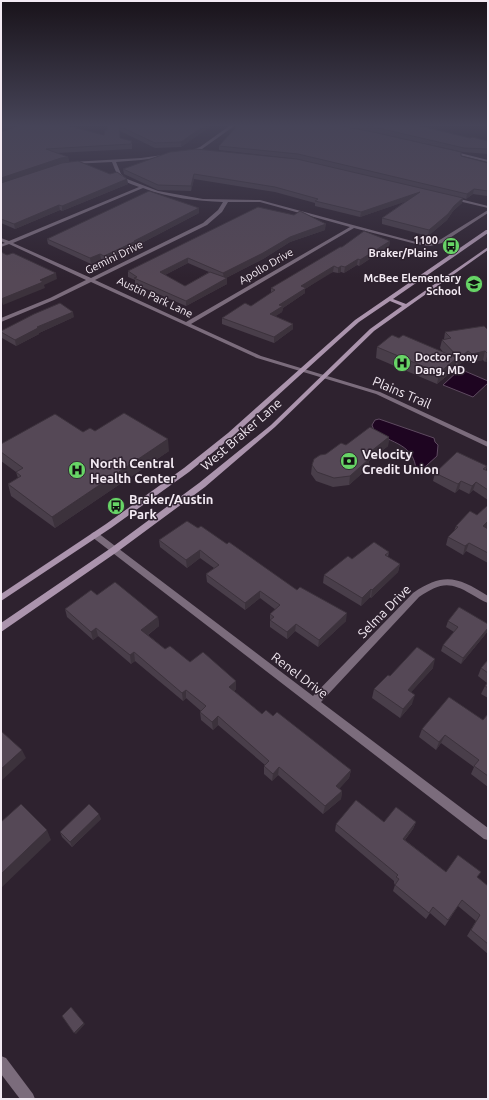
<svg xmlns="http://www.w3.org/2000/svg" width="489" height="1100" font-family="Ubuntu,sans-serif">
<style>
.water{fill:#1e0521;stroke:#5e4a60}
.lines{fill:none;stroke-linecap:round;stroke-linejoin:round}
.minor{fill:#7b6c7c;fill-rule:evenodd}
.tertiary{fill:#7b6c7c;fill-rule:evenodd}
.secondary{fill:#ab94ad;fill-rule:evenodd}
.wall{fill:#493e4a;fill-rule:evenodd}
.shaded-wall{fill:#3c323c}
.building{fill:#554856;stroke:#3c323c}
.labels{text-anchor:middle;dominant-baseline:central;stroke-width:3;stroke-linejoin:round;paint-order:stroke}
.far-poi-label{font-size:11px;font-weight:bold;fill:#f3eaf3;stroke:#2e222f;text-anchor:end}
.far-street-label{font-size:11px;fill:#f3eaf3;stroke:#2e222f}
.street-label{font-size:13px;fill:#f3eaf3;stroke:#2e222f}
.poi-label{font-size:13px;font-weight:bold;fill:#f3eaf3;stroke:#2e222f;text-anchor:start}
</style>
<rect width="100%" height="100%" fill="#2e222f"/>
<path class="water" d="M460,369L488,381V383L473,397L443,385Z
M379,419L434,438L435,442L438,445L437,456L416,475C417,447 397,444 375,433L372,425L375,420Z"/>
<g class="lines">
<path class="minor" d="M232,124H237L202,149L189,153L187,152L200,147Z
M452,151L488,160V162L451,153Z
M170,154L171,156L141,160L116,162L121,174L127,179L158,191L203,199L260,200L416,242L430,243L438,241L488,210V213L442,243L430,246L416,244L354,228L191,324L261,356L380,392L488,442V447L376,394L257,358L91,282L54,300L1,322V318L50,298L86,280L9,244L1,247V244L5,243L1,241V238L9,241L139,187C121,180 119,181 112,162L72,164L71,162L141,158ZM143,188C169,198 197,201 223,202L218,210L203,223L91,278L13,243ZM228,202H260L350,227L186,322L95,280L207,225L222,212Z
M452,197L488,206V208L450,199V198Z
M95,532L98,533L313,696L413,593C444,572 458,577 488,596V603C482,601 477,597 471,594C449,581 440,583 419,597L321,702L488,828V840L484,839L92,537L91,535L92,533Z"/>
<path class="tertiary" d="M1,1056L6,1058L33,1094L35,1099H20L1,1074Z"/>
<path class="secondary" d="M486,230H488V233L393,299L406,304L488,247V250L374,331L275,427L205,487L117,552L1,632V623L111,548L199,483L271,425L370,329L402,306L390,301L359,322L341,338L233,436L189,472L111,528L1,601V594L106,524L184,468L228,433L355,320Z"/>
</g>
<path class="wall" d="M108,124H214L181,147L155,148L120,131V139L132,141V149L57,153L68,157L69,162L62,163L34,172L110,174L127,179L128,184L62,211L60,210L15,229L1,223V132L104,135L107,130Z
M217,124H229L227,126Z
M235,124H331L488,163V195L487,196L473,194L466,199L463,198L462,203L453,211L447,220L428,236L382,224V218L406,201L360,217L315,206V203L275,192L194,179L191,191L158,190L124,174L123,169L297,159L219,150V146L236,127H235Z
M332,124H412L470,138L488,141V154L463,152L373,132Z
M258,207L325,230L290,242L263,259L226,278H227V284L186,306L135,284V280L128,277V271ZM188,263L209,272L185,286L165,275Z
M199,213L136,246V247L105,262L101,259L91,264L48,244L47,239Z
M390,241L389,246L359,266L357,265L344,273L341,272L338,273L333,272L328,274L305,289V293L283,308L282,312L275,316L293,324V329L274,343L222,324V318L251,306L271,293V288L342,247Z
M74,317L39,333V334L16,346L2,338L1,335V331Z
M488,330V362H485L483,360L469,363L466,359L457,367L456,365L455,369L437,384L376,358L377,347L399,338L443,352L440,348L442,340L444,339L445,332Z
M95,431L169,451L55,528L11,496L8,484L18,478L16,472L1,461V444L83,432Z
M389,437L388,446L369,461L368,468L349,485L333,487L316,481L311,474L312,465L326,454L346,445Z
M487,466L486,470L488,471V500L473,490L469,494L459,489L455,493L433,481L435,473Z
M488,505V526L486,528L488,529V563L466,551L463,555L446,545L448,537L454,531L456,526L477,515Z
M198,528L227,544L297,590L346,621L318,647L295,631L287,639L270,627V614L276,610L260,598L245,610L207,582L206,574L214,568L200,558L187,568L160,547L159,540Z
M389,552L388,557L400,564L398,572L371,598L370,597L361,606L323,583L324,575L352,559Z
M97,595L158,617L159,626L148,635L165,649L190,662L236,681V689L234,691L262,714L273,716L351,770L349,778L339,788L342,791L341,799L323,814L278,775L272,781L264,774V766L265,765L218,725L213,730L201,720L200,712L201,711L186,698L183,701L135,661L131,664L98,636L93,640L67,617L65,609Z
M448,621L488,631L461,664L441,651L443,645L454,632L446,627Z
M488,660V698L481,694L485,686L487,683L478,676L481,668Z
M433,668L411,692L412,704L400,718L372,698L374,689L390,676Z
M488,714V787L471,774L474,767L441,743L436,750L419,737L422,729L483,720Z
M101,819L72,847L62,837L60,832Z
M384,822H416L413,829L405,840L446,872L477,877L488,886V954L467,936L476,921L458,906L445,926L430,913L426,919L393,891L395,885L394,883V881L335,831L336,824Z"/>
<path class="shaded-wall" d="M8,124H22L1,131V127Z
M207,124H214L181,147V142Z
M68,157L69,162L62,163L1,184V178L61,158Z
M194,174V179L191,191V186Z
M127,179L128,184L62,211V206Z
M474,189L473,194L466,199L467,194Z
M420,192L419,197L360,217L361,212Z
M463,198L462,203L453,211L447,220L428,236L429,230L454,206Z
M59,205L60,210L15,229L14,224Z
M199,208V213L136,246V247L105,262L104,256Z
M326,224L325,230L290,242L263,259L224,279L223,273L290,237Z
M390,241L389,246L359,266L360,260Z
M100,254L101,259L91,264L90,258Z
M188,258V263L161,277L160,272Z
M358,259L357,265L344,273L345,267Z
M334,266L333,272L305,289V293L283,308L282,312L270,320V314L279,305L301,286Z
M341,266V272L338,273V268Z
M56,273L57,279L44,285L45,288L3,305L1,299Z
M227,278V284L186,306V301Z
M73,312L74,317L39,333V334L16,346L15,340L37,327Z
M293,324V329L274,343V337Z
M468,351L466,359L457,367L459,358Z
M485,351L483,360L469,363L472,354Z
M488,354V362H485Z
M457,358L455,369L437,384L439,373Z
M389,437L388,446L369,461L368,468L349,485L350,476L365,456Z
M168,439L169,451L55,528L52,517Z
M461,481L459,489L455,493L458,484Z
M476,482L473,490L469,494L472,486Z
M488,521V526L480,534L483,526Z
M469,543L466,551L463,555L465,546Z
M200,550V558L187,568L186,560Z
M400,564L398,572L371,598L372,590Z
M371,589L370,597L361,606L362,598Z
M260,591V598L245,610V603Z
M347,613L346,621L318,647L319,640Z
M158,617L159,626L143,638L141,630Z
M296,624L295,631L287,639V632Z
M96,628L98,636L93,640L91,632Z
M488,628V631L461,664L463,658Z
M134,652L135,661L131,664L130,655Z
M435,659L433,668L405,699L408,690Z
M236,681V689L230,696L229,687Z
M186,690V698L183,701L182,693Z
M415,695L412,704L400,718L403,709Z
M218,716V725L213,730L212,722Z
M445,735L441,743L436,750L439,742Z
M22,750L26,758L1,781V769Z
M279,767L278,775L272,781L273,774Z
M351,770L349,778L335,794L336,786Z
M342,791L341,799L323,814L325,806Z
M99,814L101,819L72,847L70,842Z
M416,822L413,829L400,846L403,839Z
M47,830L51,840L1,888V874Z
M84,1023L85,1024L76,1034L74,1033Z"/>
<path class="building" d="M1,124H8L1,127Z
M23,124H61L104,135L105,130H107L108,124H207L181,142L155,143L119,126L120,138L132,141L131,144L46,149L68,157L61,158L1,178V132Z
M239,124H331L373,132L461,152V156L488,163V191L474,189L467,194L298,154L219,146Z
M358,124H412L470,138L472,137L488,141V149L464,148L374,127Z
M196,149L297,159L463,198L454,206L448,214L429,230L382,218L420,192L361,212L315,201L318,199L275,187L194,174L191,186L158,185L123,169L170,152Z
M78,161L110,174L117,172L127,179L62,206L59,205L14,224L1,219V183L62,163Z
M149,191L199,208L134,241H136L104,256L100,254L90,258L47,239Z
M258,207L294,215L300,211L326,224L290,237L263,253L223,273L188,258L160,272L185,286L210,272L227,278L186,301L134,278L137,277L128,271Z
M364,231L390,241L360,260L358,259L345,267L341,266L338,268L334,266L301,286L306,288L279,305L283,306L270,314L293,324L274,337L222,318L245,303L251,306L275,290L271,288L340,247H342Z
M1,252L7,255L13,253L56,273L40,280L43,282L1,299Z
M60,303L73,312L37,327L38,328L15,340L1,332V331L34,314Z
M484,326L488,330V354L485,351L472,354L468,351L459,358L442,340L451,338L445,332Z
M392,335L399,338L403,335L457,358L439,373L377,347Z
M124,413L168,439L52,517L8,484L21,476L16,472L23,468L1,452V444L55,414L83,432L90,428L95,431Z
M370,427L389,437L365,456L369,459L350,476L334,478L317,472L312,465L314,459L320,455L326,454L341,443L346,445Z
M457,452L487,466L483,469L488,471V490L476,482L472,486L461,481L458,484L435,473Z
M488,505V521L483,526L488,529V553L469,543L465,546L448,537L458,527L456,526L470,511L477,515Z
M187,521L198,528L201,526L227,544L229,542L297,590L300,587L347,613L319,640L296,624L287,632L270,620L274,617L270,614L280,605L260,591L245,603L206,574L219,565L200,550L186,560L159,540Z
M374,542L389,552L385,555L400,564L372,590L371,589L362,598L324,575L348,556L352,559Z
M115,582L158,617L141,630L165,649L170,646L190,662L203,652L236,681L229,687L262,714L266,710L273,716L277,712L351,770L336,786L342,791L325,806L279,767L273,774L264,766L269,761L218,716L212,722L200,712L206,706L186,690L182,693L134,652L130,655L96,628L91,632L65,609L91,590L97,595Z
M459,607L488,624V628L463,658L443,645L458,627L448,621Z
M417,647L435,659L408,690L415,695L403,709L374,689L388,675L390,676Z
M488,660V673L481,668Z
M488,682V688L485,686Z
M449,697L483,720L488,714V776L474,766L479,760L445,735L439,742L422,729Z
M1,731L22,750L1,769Z
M356,800L384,822L396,807L416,822L403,839L446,872L458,855L481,872L477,877L488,886V944L471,930L480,915L462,900L448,920L433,907L429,913L395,885L399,879L396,877L398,875L336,824Z
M21,804L47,830L1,874V822Z
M89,804L99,814L70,842L60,832Z
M71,1007L84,1023L74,1033L62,1016Z"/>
<linearGradient id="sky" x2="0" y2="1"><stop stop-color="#19131a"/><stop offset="0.45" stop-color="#464458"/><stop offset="1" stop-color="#464458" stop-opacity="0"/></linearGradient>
<rect width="489" height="278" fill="url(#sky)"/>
<defs>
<symbol id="bus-disc" viewBox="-11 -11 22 22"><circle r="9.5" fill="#67d466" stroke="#2e222f"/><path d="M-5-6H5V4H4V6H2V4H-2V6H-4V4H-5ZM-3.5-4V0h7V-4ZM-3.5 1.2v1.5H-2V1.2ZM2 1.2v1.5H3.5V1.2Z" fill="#111"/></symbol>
<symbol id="school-disc" viewBox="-11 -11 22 22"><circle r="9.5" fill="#67d466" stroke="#2e222f"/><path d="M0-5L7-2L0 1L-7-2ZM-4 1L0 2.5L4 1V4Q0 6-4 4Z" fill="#111"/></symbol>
<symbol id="hospital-disc" viewBox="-11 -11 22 22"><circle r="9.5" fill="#67d466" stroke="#2e222f"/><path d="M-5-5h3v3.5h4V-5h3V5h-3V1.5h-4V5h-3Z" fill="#111"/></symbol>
<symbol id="bank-disc" viewBox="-11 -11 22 22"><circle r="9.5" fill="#67d466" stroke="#2e222f"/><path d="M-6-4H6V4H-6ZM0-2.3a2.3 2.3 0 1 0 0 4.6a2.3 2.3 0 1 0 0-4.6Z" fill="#111"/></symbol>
</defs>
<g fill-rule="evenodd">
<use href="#bus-disc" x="441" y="236" width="20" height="20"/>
<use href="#school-disc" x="464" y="274" width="20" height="20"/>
<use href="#hospital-disc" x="392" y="353" width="20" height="20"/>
<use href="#bank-disc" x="339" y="451" width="20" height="20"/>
<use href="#hospital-disc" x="67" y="460" width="20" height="20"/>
<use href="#bus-disc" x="106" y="496" width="20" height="20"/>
</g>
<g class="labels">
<g class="far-poi-label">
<text x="438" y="240">1100<tspan x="438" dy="13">Braker/Plains</tspan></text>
<text x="461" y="278">McBee Elementary<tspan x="461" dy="13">School</tspan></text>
<text x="415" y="357" text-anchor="start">Doctor Tony<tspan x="415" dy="13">Dang, MD</tspan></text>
</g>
<g class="far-street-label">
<text transform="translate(114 257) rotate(-26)">Gemini Drive</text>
<text transform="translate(266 266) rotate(-30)">Apollo Drive</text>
<text transform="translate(155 297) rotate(25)">Austin Park Lane</text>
</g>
<g class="street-label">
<text transform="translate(402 392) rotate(23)">Plains Trail</text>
<text transform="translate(241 434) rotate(-41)">West Braker Lane</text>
<text transform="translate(384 611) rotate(-45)">Selma Drive</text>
<text transform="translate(300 675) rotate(37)">Renel Drive</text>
</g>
<g class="poi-label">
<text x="362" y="454">Velocity<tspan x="362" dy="15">Credit Union</tspan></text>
<text x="90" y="463">North Central<tspan x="90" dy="15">Health Center</tspan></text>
<text x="129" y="499">Braker/Austin<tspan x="129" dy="15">Park</tspan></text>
</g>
</g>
<rect width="489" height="1100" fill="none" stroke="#f3eaf3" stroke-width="4"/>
</svg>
